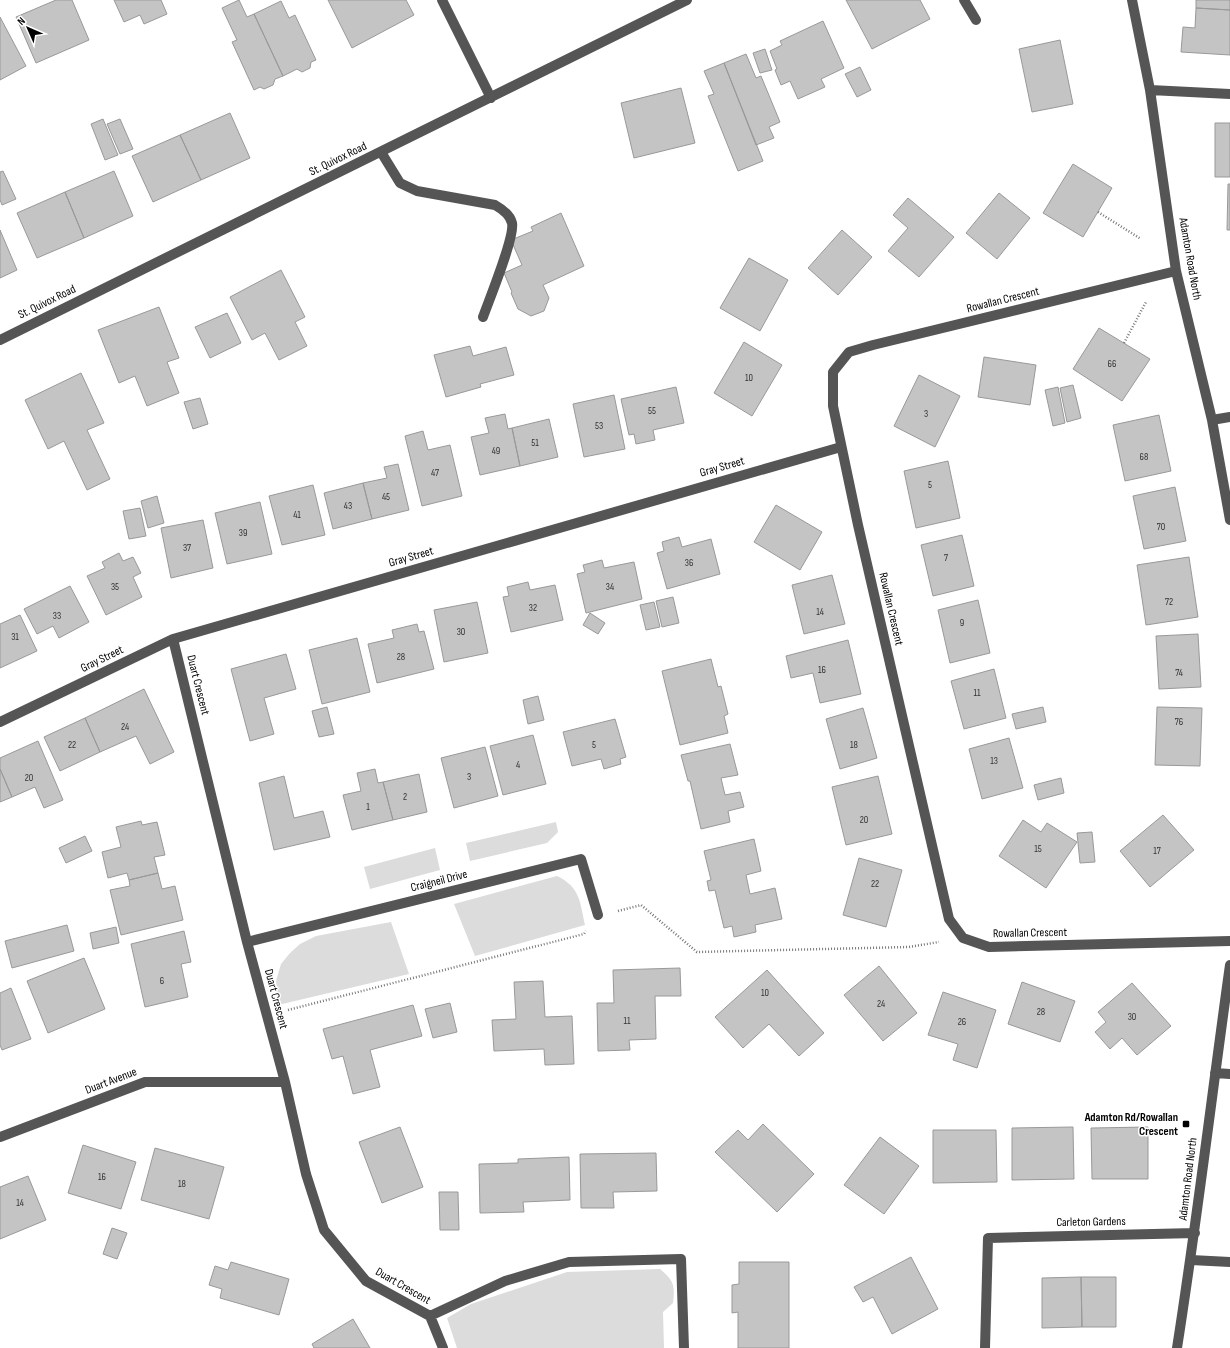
<svg xmlns="http://www.w3.org/2000/svg" width="1230" height="1348" font-family="'Sofia Sans Condensed',sans-serif">
<style>
.green{fill:#dcdcdc}
.building{fill:#c4c4c4;stroke:#999}
.lines{fill:none;stroke-linecap:round;stroke-linejoin:round}
.path{stroke:#777;stroke-width:2.5;stroke-dasharray:1 2;stroke-linecap:butt}
.minor{stroke:#555;stroke-width:10}
.poi-dot{fill:#000;stroke:#fff;stroke-width:1.5}
.labels{text-anchor:middle;dominant-baseline:central;stroke-width:3;stroke-linejoin:round;paint-order:stroke}
.number-label{font-size:10px;fill:#313131}
.street-label{font-size:12px;fill:#000;stroke:#fff}
.poi-label{font-size:12px;font-weight:bold;fill:#000;stroke:#fff;text-anchor:end}
</style>
<rect width="100%" height="100%" fill="#fff"/>
<path class="green" d="M556,822L558,832L547,843L470,861L466,843Z
M435,848L440,870L370,889L364,867Z
M557,876C580,887 580,902 585,925L475,956L454,904Z
M391,922L409,974L278,1005L276,981L281,964L290,953L300,944L316,936Z
M660,1269C674,1281 675,1285 673,1303L663,1312L664,1348H457L447,1318L471,1304L567,1272Z"/>
<path class="building" d="M56,0H72L89,40L36,63L16,17Z
M114,0H161L167,14L144,24L140,15L124,22Z
M239,0L247,17L254,14L283,76L275,79L273,85L264,89L260,87L254,90L232,42L237,40L222,8Z
M328,0H406L414,15L352,48Z
M846,0H920L930,19L872,49Z
M1196,0H1230V10L1196,8Z
M281,1L289,18L295,15L316,60L311,62L310,68L302,72L297,69L283,76L254,14Z
M1196,8L1230,10V55L1181,52L1183,27L1195,28Z
M0,17L26,66L0,80Z
M823,21L844,68L821,79L825,87L798,99L790,81L781,85L775,70L777,69L770,51L782,45L780,41Z
M1060,40L1073,104L1032,112L1019,49Z
M765,49L772,70L760,73L753,53Z
M746,54L756,78L761,76L780,122L769,127L774,138L756,145L724,63Z
M724,63L763,161L738,171L708,96L714,94L704,71Z
M860,67L871,90L857,97L845,74Z
M681,88L695,143L634,158L621,103Z
M230,113L250,158L201,180L180,135Z
M103,119L118,155L105,160L91,124Z
M120,119L133,149L120,154L107,124Z
M1215,123H1230V177H1215Z
M180,135L201,180L153,202L132,156Z
M1073,164L1112,188L1083,237L1043,213Z
M3,171L16,199L2,205L0,200V172Z
M114,171L133,216L84,238L65,192Z
M1228,184H1230V230H1227Z
M65,192L84,238L37,258L17,213Z
M999,193L1030,218L997,259L966,233Z
M908,198L954,237L919,277L888,251L908,228L893,215Z
M561,213L584,266L543,285L549,298L544,311L531,316L518,309L511,293L512,292L504,273L522,265L511,240L533,231L531,227Z
M0,230L17,270L0,278Z
M842,230L872,257L838,295L808,268Z
M749,258L788,280L760,331L720,308Z
M281,270L305,317L295,322L307,346L279,360L265,333L252,340L230,297Z
M159,307L179,358L167,362L179,393L147,406L135,376L119,383L98,330Z
M227,313L241,343L210,358L195,327Z
M1099,328L1150,359L1122,401L1073,369Z
M744,342L782,365L752,416L714,393Z
M470,346L473,356L506,347L514,375L480,384L481,387L446,397L434,355Z
M984,357L1036,365L1030,405L978,397Z
M81,373L104,423L87,430L110,479L87,490L64,441L48,449L25,400Z
M919,375L960,396L935,447L894,426Z
M1073,385L1081,418L1067,422L1060,388Z
M676,387L684,423L653,430L655,440L636,444L634,434L629,435L621,399Z
M1058,387L1065,423L1053,426L1045,390Z
M614,395L625,449L584,457L573,404Z
M200,398L208,424L193,429L184,402Z
M505,414L508,429L512,428L520,466L480,475L471,437L489,433L485,418Z
M1159,415L1171,471L1125,481L1113,425Z
M549,419L558,457L520,466L512,428Z
M423,431L428,450L450,445L462,496L422,506L405,436Z
M948,461L960,518L916,528L904,471Z
M398,464L409,510L372,519L363,483L387,478L384,467Z
M363,483L372,519L333,529L324,493Z
M313,485L325,535L282,545L269,496Z
M1175,487L1186,541L1144,549L1133,496Z
M157,496L164,523L148,528L141,501Z
M260,502L272,554L227,564L215,513Z
M776,505L822,532L800,570L754,542Z
M140,508L146,536L129,539L123,511Z
M203,520L213,568L171,578L161,528Z
M962,535L974,586L933,596L921,545Z
M679,537L682,547L711,539L720,574L667,589L657,553L664,551L662,542Z
M119,553L123,561L133,557L141,573L133,577L142,597L106,615L87,576L105,568L102,562Z
M1189,557L1198,617L1146,625L1137,565Z
M602,560L604,568L634,562L642,599L586,613L577,574L585,572L583,565Z
M832,575L845,624L804,634L792,585Z
M528,582L530,590L555,585L563,620L511,632L503,597L509,596L507,587Z
M70,586L89,622L59,638L53,626L37,634L24,609Z
M673,597L679,623L662,627L656,601Z
M978,600L990,653L950,663L938,610Z
M477,602L488,653L444,662L434,610Z
M654,602L660,627L646,630L640,605Z
M590,613L605,623L598,634L583,625Z
M20,615L37,651L0,668V624Z
M417,624L419,632L424,631L434,669L377,683L368,644L394,638L392,630Z
M1198,634L1201,687L1159,689L1156,636Z
M357,638L370,692L322,704L309,650Z
M848,640L861,694L820,703L813,673L791,678L786,656Z
M286,654L296,689L264,698L274,734L250,741L231,669Z
M711,659L718,687L721,686L728,714L724,716L728,733L680,745L662,671Z
M994,669L1006,718L964,729L951,681Z
M144,689L174,752L150,764L136,736L100,752L85,718Z
M538,696L544,720L528,724L523,700Z
M327,707L334,734L319,737L312,711Z
M1043,707L1046,722L1016,729L1012,714Z
M1157,707L1202,708L1200,766L1155,765Z
M863,708L877,758L840,769L826,719Z
M85,718L100,752L60,771L44,737Z
M615,719L626,757L620,759L621,764L604,769L601,759L572,766L563,732Z
M533,735L546,784L503,795L490,746Z
M1009,738L1023,788L982,799L969,749Z
M38,741L63,800L44,808L35,787L12,797L0,769V758Z
M730,744L738,775L721,778L725,795L740,792L744,807L728,811L730,822L701,829L690,781H688L681,755Z
M485,747L498,796L454,808L441,758Z
M0,769L12,797L0,802Z
M375,769L378,783L383,782L393,820L352,830L343,795L361,791L357,773Z
M419,774L427,812L393,820L383,782Z
M284,776L294,818L323,811L330,837L274,850L259,783Z
M878,776L892,834L846,845L832,787Z
M1061,778L1064,793L1038,800L1034,785Z
M1163,815L1194,850L1150,887L1120,851Z
M1023,820L1041,832L1047,823L1077,842L1046,888L999,856Z
M141,821L142,825L157,822L165,855L154,857L158,873L129,880L127,873L108,878L102,852L121,847L116,827Z
M1092,832L1095,862L1080,863L1077,833Z
M85,836L92,851L66,863L59,848Z
M754,839L761,871L746,875L750,894L775,888L782,919L755,925L756,932L734,937L732,926L724,928L715,890L709,891L707,881L711,880L704,851Z
M859,858L902,870L886,927L843,915Z
M158,873L162,889L175,886L183,920L121,935L110,890L130,886L129,880Z
M67,925L74,951L12,968L5,941Z
M116,927L119,943L93,949L90,933Z
M184,931L191,962L181,964L188,997L145,1007L131,944Z
M84,958L105,1009L48,1033L27,981Z
M879,966L917,1013L883,1041L844,995Z
M680,968L681,996H655L656,1039L629,1040L630,1050L598,1051L597,1003H614L613,970Z
M767,970L824,1033L799,1056L769,1024L743,1048L715,1017Z
M543,981L545,1017L572,1016L574,1064L545,1065L544,1049L494,1051L492,1020L516,1019L514,982Z
M1022,982L1075,1001L1060,1042L1008,1024Z
M1132,983L1171,1026L1137,1055L1122,1038L1110,1049L1095,1032L1106,1022L1098,1012Z
M11,988L31,1039L2,1050L0,1045V993Z
M943,992L996,1010L977,1068L953,1060L958,1044L928,1035Z
M450,1003L457,1032L433,1038L425,1009Z
M413,1005L422,1036L370,1050L380,1087L353,1094L343,1056L332,1059L323,1029Z
M763,1124L814,1174L777,1212L715,1152L738,1130L748,1140Z
M400,1127L423,1187L382,1203L359,1142Z
M1073,1127L1074,1179L1012,1180V1128Z
M1148,1127V1179H1092L1091,1128Z
M933,1130H996L997,1182L933,1183Z
M880,1137L919,1166L884,1214L844,1185Z
M83,1145L136,1162L121,1209L68,1193Z
M155,1148L224,1167L209,1219L141,1200Z
M656,1153L657,1191L613,1192L614,1208H581L580,1154Z
M569,1157L570,1200L523,1202L524,1212L480,1213L479,1164L518,1163V1159Z
M28,1176L46,1220L0,1239V1187Z
M439,1192H458L459,1230H440Z
M112,1228L127,1233L117,1259L103,1254Z
M911,1257L938,1309L892,1334L873,1297L863,1302L854,1287Z
M231,1262L289,1279L279,1315L220,1298L222,1289L209,1285L215,1266L228,1270Z
M739,1262H789V1348H738V1312L732,1313V1285L739,1284Z
M1081,1277L1082,1327L1042,1328V1278Z
M1081,1277H1116V1327H1082Z
M353,1319L370,1348H314L312,1344Z"/>
<g class="lines">
<path class="path" d="M1098,212L1141,239
M1124,343L1146,302
M618,911L641,905L697,952L909,947L939,942
M288,1010L584,934L586,931"/>
<path class="minor" d="M442,0L491,98
M964,0L976,20
M1132,0L1150,90L1176,271L1212,420L1230,520
M1150,90L1230,94
M381,152L400,183L417,191L495,205C502,209 510,215 512,223C515,237 489,300 483,317
M1176,271L873,345L849,352L833,372V406L858,525L949,919L963,938L989,947L1230,941
M0,340L687,0
M1212,420L1230,417
M173,639L247,942L285,1082L306,1174L324,1230L366,1281L430,1316L443,1348
M0,722L173,639L841,447
M247,942L581,859L598,915
M1215,1073L1230,1074
M0,1137L145,1082H285
M1191,1260L1230,1262
M430,1316L505,1281L569,1262L681,1259L684,1348
M985,1348L988,1238L1195,1233
M1177,1348C1197,1221 1212,1093 1230,965"/>
</g>
<rect class="poi-dot" x="1182" y="1120" width="8" height="8" rx="2"/>
<g class="labels">
<g class="number-label">
<text x="1112" y="364">66</text>
<text x="749" y="378">10</text>
<text x="652" y="411">55</text>
<text x="926" y="414">3</text>
<text x="599" y="426">53</text>
<text x="535" y="443">51</text>
<text x="496" y="451">49</text>
<text x="1144" y="457">68</text>
<text x="435" y="473">47</text>
<text x="930" y="485">5</text>
<text x="386" y="497">45</text>
<text x="348" y="506">43</text>
<text x="297" y="515">41</text>
<text x="1161" y="527">70</text>
<text x="243" y="533">39</text>
<text x="187" y="548">37</text>
<text x="946" y="558">7</text>
<text x="689" y="563">36</text>
<text x="115" y="587">35</text>
<text x="610" y="587">34</text>
<text x="1169" y="602">72</text>
<text x="533" y="608">32</text>
<text x="820" y="612">14</text>
<text x="57" y="616">33</text>
<text x="962" y="623">9</text>
<text x="461" y="632">30</text>
<text x="15" y="637">31</text>
<text x="401" y="657">28</text>
<text x="822" y="670">16</text>
<text x="1179" y="673">74</text>
<text x="977" y="693">11</text>
<text x="1179" y="722">76</text>
<text x="125" y="727">24</text>
<text x="72" y="745">22</text>
<text x="594" y="745">5</text>
<text x="854" y="745">18</text>
<text x="994" y="761">13</text>
<text x="518" y="765">4</text>
<text x="469" y="777">3</text>
<text x="29" y="778">20</text>
<text x="405" y="797">2</text>
<text x="368" y="807">1</text>
<text x="864" y="820">20</text>
<text x="1038" y="849">15</text>
<text x="1157" y="851">17</text>
<text x="875" y="884">22</text>
<text x="162" y="981">6</text>
<text x="765" y="993">10</text>
<text x="881" y="1004">24</text>
<text x="1041" y="1012">28</text>
<text x="1132" y="1017">30</text>
<text x="627" y="1021">11</text>
<text x="962" y="1022">26</text>
<text x="102" y="1177">16</text>
<text x="182" y="1184">18</text>
<text x="20" y="1203">14</text>
</g>
<g class="street-label">
<text transform="translate(338 159) rotate(-26)">St. Quivox Road</text>
<text transform="translate(1190 259) rotate(80)">Adamton Road North</text>
<text transform="translate(1003 300) rotate(-14)">Rowallan Crescent</text>
<text transform="translate(47 302) rotate(-26)">St. Quivox Road</text>
<text transform="translate(722 467) rotate(-16)">Gray Street</text>
<text transform="translate(411 557) rotate(-16)">Gray Street</text>
<text transform="translate(891 609) rotate(77)">Rowallan Crescent</text>
<text transform="translate(102 659) rotate(-26)">Gray Street</text>
<text transform="translate(198 685) rotate(76)">Duart Crescent</text>
<text transform="translate(439 881) rotate(-14)">Craigneil Drive</text>
<text transform="translate(1030 933) rotate(-1)">Rowallan Crescent</text>
<text transform="translate(276 999) rotate(75)">Duart Crescent</text>
<text transform="translate(111 1081) rotate(-21)">Duart Avenue</text>
<text transform="translate(1188 1179) rotate(-83)">Adamton Road North</text>
<text transform="translate(1091 1222) rotate(-1)">Carleton Gardens</text>
<text transform="translate(403 1286) rotate(30)">Duart Crescent</text>
</g>
<g class="poi-label">
<text x="1178" y="1117">Adamton Rd/Rowallan<tspan x="1178" dy="14">Crescent</tspan></text>
</g>
</g>
<g transform="translate(28 28) rotate(315)" stroke="#ffffff" stroke-width="3" paint-order="stroke">
<path d="M0-3L7 15L0 10L-7 15Z" fill="#000000"/>
<text y="-6" font-size="11" font-weight="bold" text-anchor="middle" fill="#000000">N</text>
</g>
</svg>
